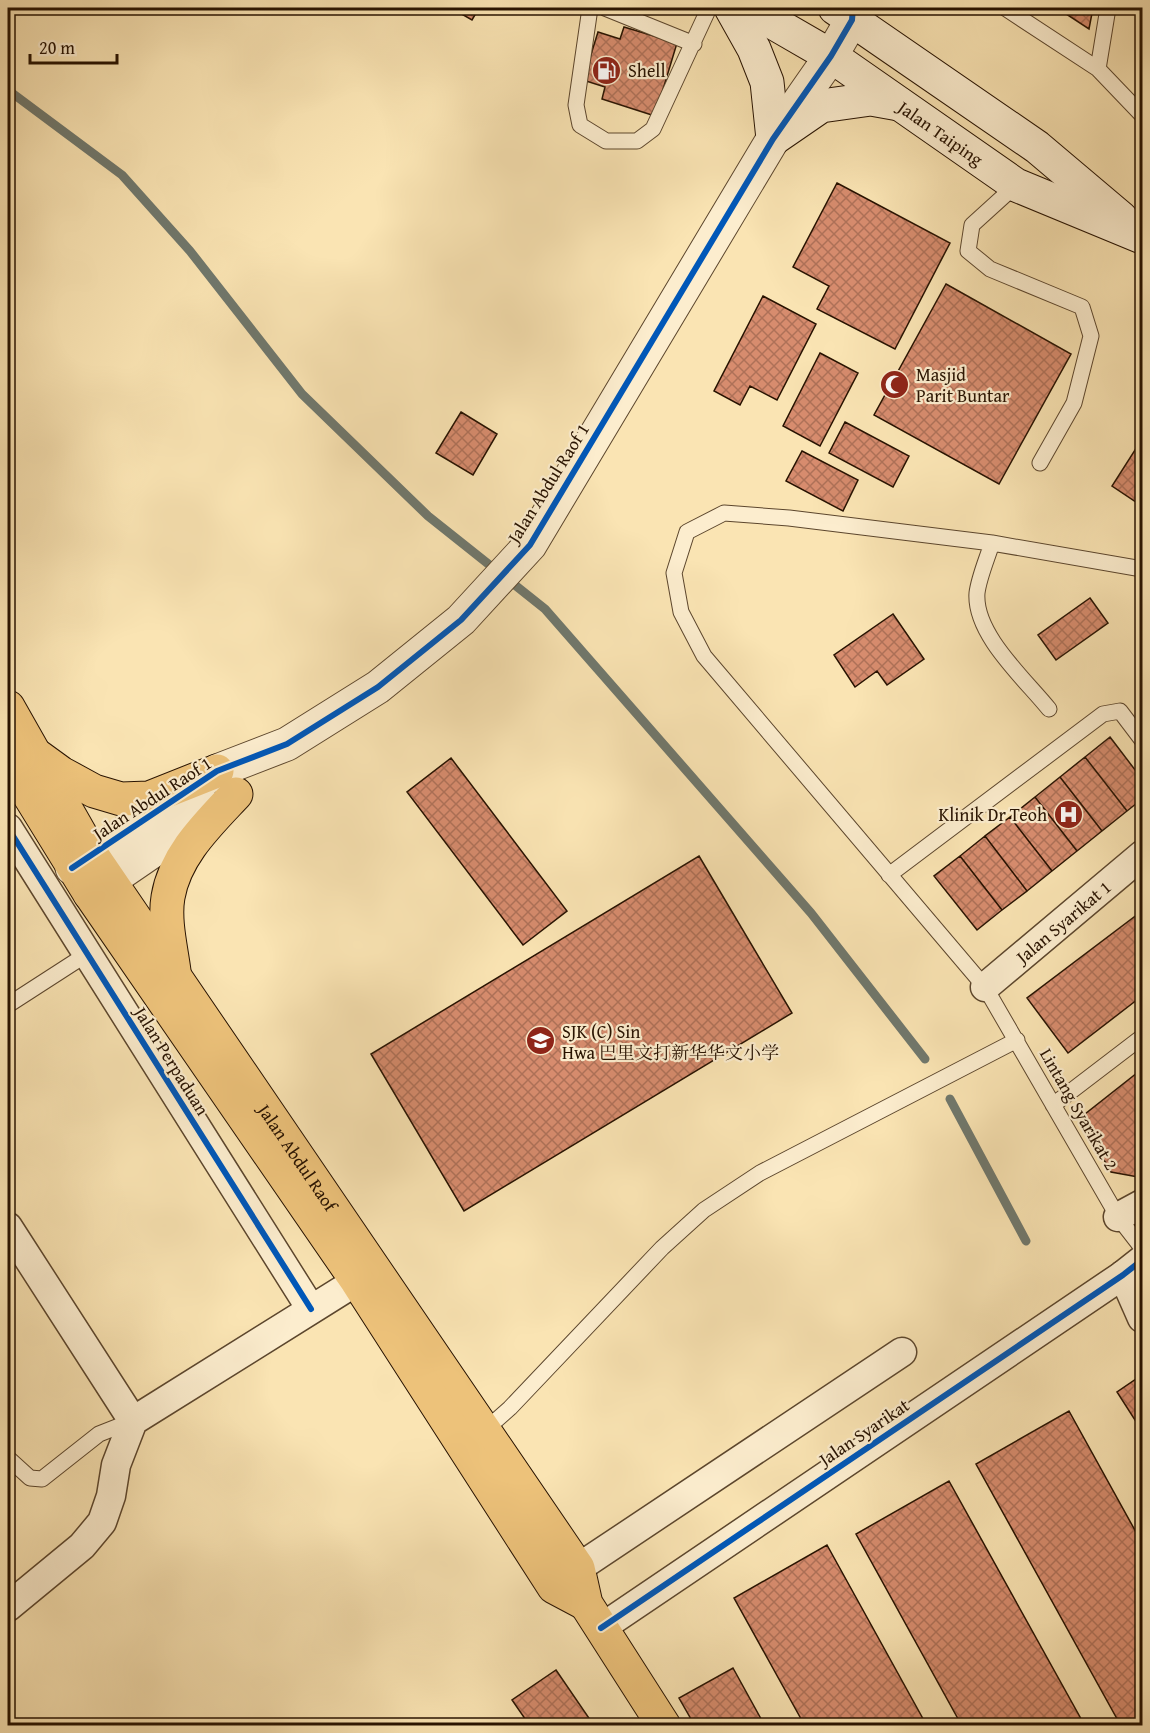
<svg xmlns="http://www.w3.org/2000/svg" width="1150" height="1733" font-family="'Gentium Book Plus','Noto Serif SC',serif">
<style>
.lines{fill:none;stroke-linecap:round;stroke-linejoin:round}
.stream{stroke:#70786d;stroke-width:9}
.building{fill:url(#building-cross-hatch);stroke:#271200;stroke-width:1.5}
.service-casing{stroke:#5c462d;stroke-width:17}
.minor-casing{stroke:#5c462d;stroke-width:31}
.tertiary-casing{stroke:#5c462d;stroke-width:35}
.secondary-casing{stroke:#271200;stroke-width:35}
.primary-casing{stroke:#271200;stroke-width:35}
.service{stroke:#fcedce;stroke-width:15}
.minor{stroke:#fcedce;stroke-width:28}
.tertiary{stroke:#fcedce;stroke-width:33}
.secondary{stroke:#fcedce;stroke-width:33}
.primary{stroke:#edc27a;stroke-width:33}
.cycleway-casing{stroke:#fcedce;stroke-width:10}
.cycleway{stroke:#0057b8;stroke-width:6}
.labels{text-anchor:middle;dominant-baseline:central;stroke-width:4.5;stroke-linejoin:round;paint-order:stroke}
.poi-label{font-size:18px;fill:#271200;stroke:#fcedce;text-anchor:start}
.street-label{font-size:18px;fill:#271200;stroke:#fcedce}
</style>
<defs>
<pattern id="building-cross-hatch" width="8" height="8" patternUnits="userSpaceOnUse" patternTransform="scale(1.5)"><rect width="8" height="8" fill="#d78c6e"/><path d="M0 0l8 8M0 8l8-8" fill="none" stroke="#ae7158"/></pattern>
</defs>
<rect width="100%" height="100%" fill="#fae4b3"/>
<filter id="stains"><feTurbulence type="fractalNoise" baseFrequency=".00333" numOctaves="4"/><feColorMatrix values="0 0 0 0 .2 0 0 0 0 .09 0 0 0 0 .02 0 0 0 .5 -.17"/></filter>
<radialGradient id="worn" r=".72"><stop offset=".6" stop-color="#630" stop-opacity="0"/><stop offset="1" stop-color="#630" stop-opacity=".3"/></radialGradient>
<g class="lines">
<path class="stream" d="M8,90L122,175L190,251L302,394L428,516L545,609L811,913L925,1059
M950,1099L1026,1241"/>
</g>
<path class="building" d="M451,8H479L472,20Z
M1057,8H1093L1089,29Z
M624,27L677,43L655,116L602,99L605,87L583,80L598,32L620,39Z
M837,183L950,243L895,349L817,309L829,286L793,267Z
M946,284L1071,354L999,484L874,415Z
M763,296L816,324L777,400L750,386L740,405L714,391Z
M820,353L858,373L820,446L783,426Z
M461,412L497,434L473,475L436,453Z
M845,422L909,456L893,487L829,453Z
M1142,439V506L1112,486Z
M802,451L858,480L843,511L786,481Z
M1090,598L1108,623L1056,660L1038,635Z
M893,614L924,659L887,685L877,671L855,687L834,655Z
M1110,737L1142,779V799L1127,811L1085,757Z
M1085,757L1127,811L1102,831L1060,777Z
M451,758L567,911L523,945L407,792Z
M1060,777L1102,831L1077,851L1035,797Z
M1035,797L1077,851L1052,871L1010,817Z
M1010,817L1052,871L1027,891L985,836Z
M985,836L1027,891L1002,910L960,856Z
M699,856L792,1013L464,1211L371,1054Z
M960,856L1002,910L977,930L934,876Z
M1142,911V996L1068,1053L1027,998Z
M1142,1069V1173L1138,1177L1111,1172L1080,1118Z
M1142,1375V1431L1117,1392Z
M1069,1411L1142,1543V1726H1121L976,1464Z
M949,1481L1085,1726H962L856,1534Z
M827,1545L927,1726H805L734,1598Z
M733,1668L765,1726H695L679,1698Z
M556,1670L591,1721L585,1726H530L512,1700Z"/>
<g class="lines">
<defs>
<path id="service" d="M590,8L576,105L580,125L606,141H637L653,129L709,8
M605,8L694,44
M1005,8L1098,69L1142,115
M1098,69L1108,8
M1016,185L972,225L968,251L990,269L1082,307L1091,336L1074,403L1040,463
M992,543C987,559 979,577 977,593C974,634 1024,678 1049,709
M1142,569L992,543L789,518L724,513L687,532L674,573L681,612L704,656L985,987L1118,1217L1142,1248
M889,875L1103,714L1120,711L1142,740
M8,1005L87,954
M1053,1105L1142,1037
M484,1431L510,1408L662,1248L704,1210L760,1173L1017,1040
M8,1458L30,1478L42,1479L99,1434L132,1421"/>
<g id="minor">
<path d="M8,828L311,1309"/>
<path id="s1" d="M985,987L1142,855"/>
<path d="M1118,1217L1142,1204"/>
<path d="M8,1227L133,1421"/>
<path d="M1123,1275L1142,1318"/>
<path d="M578,1568L902,1352"/>
<path d="M8,1607L82,1546L102,1522L111,1496L116,1465L133,1421L357,1281"/>
<path d="M601,1628L1123,1275L1142,1260"/>
</g>
<path id="tertiary" d="M72,868L217,771L287,744L378,687L461,620L530,545L773,139L831,56L852,20
M90,894L214,809"/>
<g id="secondary">
<path d="M731,8L754,49L767,82L773,139L821,106L871,99L899,104"/>
<path id="s2" d="M748,8L831,56L1016,185L1142,237"/>
<path d="M835,8L1037,147L1121,218"/>
</g>
<g id="primary">
<path id="s3" d="M8,707L92,855L578,1568L586,1604L664,1726"/>
<path d="M39,757L61,773L94,791L121,799L149,798L217,771"/>
<path d="M8,761L90,894L357,1281L554,1587L586,1604"/>
<path d="M174,971C171,948 164,920 168,897C175,855 208,824 236,794"/>
</g>
</defs>
<use href="#service" class="service-casing"/>
<use href="#minor" class="minor-casing"/>
<use href="#tertiary" class="tertiary-casing"/>
<use href="#secondary" class="secondary-casing"/>
<use href="#primary" class="primary-casing"/>
<use href="#service" class="service"/>
<use href="#minor" class="minor"/>
<use href="#tertiary" class="tertiary"/>
<use href="#secondary" class="secondary"/>
<use href="#primary" class="primary"/>
<defs>
<path id="cycleway" d="M8,828L311,1309
M72,868L217,771L287,744L378,687L461,620L530,545L773,139L831,56L852,20L853,8
M601,1628L1123,1275L1142,1260"/>
</defs>
<use href="#cycleway" class="cycleway-casing"/>
<use href="#cycleway" class="cycleway"/>
</g>
<defs>
<symbol id="fuel-disc" viewBox="-11 -11 22 22"><circle r="9.5" fill="#8f2418" stroke="#fcedce"/><path d="M-5.5-6h7V0h2V4h1.3V-2.5L3-4.5l.8-.8L6-3V5H2.5V1h-1V6h-7ZM-4.2-4.7v3.2H.2V-4.7Z" fill="#fff"/></symbol>
<symbol id="mosque-disc" viewBox="-11 -11 22 22"><circle r="9.5" fill="#8f2418" stroke="#fcedce"/><path d="M3.5-4.9A6 6 0 1 0 3.5 4.9A5 5 0 1 1 3.5-4.9Z" fill="#fff"/></symbol>
<symbol id="hospital-disc" viewBox="-11 -11 22 22"><circle r="9.5" fill="#8f2418" stroke="#fcedce"/><path d="M-5-5h3v3.5h4V-5h3V5h-3V1.5h-4V5h-3Z" fill="#fff"/></symbol>
<symbol id="school-disc" viewBox="-11 -11 22 22"><circle r="9.5" fill="#8f2418" stroke="#fcedce"/><path d="M0-5L7-2L0 1L-7-2ZM-4 1L0 2.5L4 1V4Q0 6-4 4Z" fill="#fff"/></symbol>
</defs>
<g fill-rule="evenodd">
<use href="#fuel-disc" x="590" y="54" width="33" height="33"/>
<use href="#mosque-disc" x="878" y="368" width="33" height="33"/>
<use href="#hospital-disc" x="1052" y="798" width="33" height="33"/>
<use href="#school-disc" x="524" y="1024" width="33" height="33"/>
</g>
<g class="labels">
<g class="poi-label">
<text x="628" y="70">Shell</text>
<text x="916" y="374">Masjid<tspan x="916" dy="21">Parit Buntar</tspan></text>
<text x="1047" y="814" text-anchor="end">Klinik Dr Teoh</text>
<text x="562" y="1031">SJK (C) Sin<tspan x="562" dy="21">Hwa 巴里文打新华华文小学</tspan></text>
</g>
<g class="street-label">
<text stroke="none"><textPath href="#s2" startOffset="230">Jalan Taiping</textPath></text>
<text transform="translate(548 483) rotate(-58)">Jalan Abdul Raof 1</text>
<text transform="translate(152 798) rotate(-33)">Jalan Abdul Raof 1</text>
<text stroke="none"><textPath href="#s1" startOffset="102">Jalan Syarikat 1</textPath></text>
<text transform="translate(172 1061) rotate(58)">Jalan Perpaduan</text>
<text transform="translate(1079 1109) rotate(60)">Lintang Syarikat 2</text>
<text stroke="none"><textPath href="#s3" startOffset="536">Jalan Abdul Raof</textPath></text>
<text transform="translate(864 1432) rotate(-34)">Jalan Syarikat</text>
</g>
</g>
<rect width="1150" height="1733" fill="none" stroke="#fae4b3" stroke-width="30"/>
<rect x="9" y="9" width="1132" height="1715" fill="none" stroke="#271200" stroke-width="3"/>
<rect x="15" y="15" width="1120" height="1703" fill="none" stroke="#271200" stroke-width="1.5"/>
<path d="M30 54v9h87v-9" fill="none" stroke="#271200" stroke-width="3"/>
<text x="39" y="54" font-size="18" fill="#271200" stroke="#fcedce" stroke-width="4.5" paint-order="stroke">20 m</text>
<rect width="100%" height="100%" filter="url(#stains)"/>
<rect width="100%" height="100%" fill="url(#worn)"/>
</svg>
